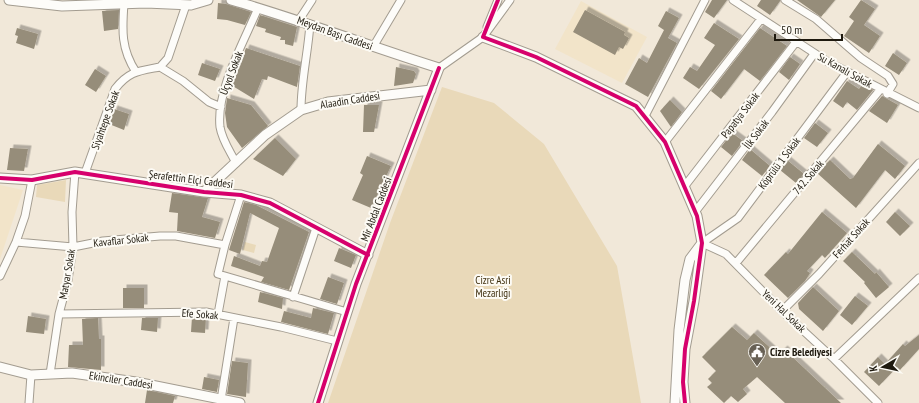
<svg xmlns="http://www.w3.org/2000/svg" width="919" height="403" font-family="'PT Sans Narrow',sans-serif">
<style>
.built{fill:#f2e4c9}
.green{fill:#e9d9b9}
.building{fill:#968d7a;filter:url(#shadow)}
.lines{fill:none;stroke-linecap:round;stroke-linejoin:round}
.minor-casing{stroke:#a39c90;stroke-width:9}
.tertiary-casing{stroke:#a39c90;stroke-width:11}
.minor{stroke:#fdfcf9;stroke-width:7}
.tertiary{stroke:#fdfcf9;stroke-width:9}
.cycleway-casing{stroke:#fdfbf5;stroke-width:6}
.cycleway{stroke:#d6006c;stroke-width:4}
.labels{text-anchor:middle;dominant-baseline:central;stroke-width:4;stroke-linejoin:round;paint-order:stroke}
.street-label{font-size:11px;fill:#1e190e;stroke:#fdfbf5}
.park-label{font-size:11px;fill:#3f300f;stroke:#fdfbf5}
.poi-label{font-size:11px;font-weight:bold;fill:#1e190e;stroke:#fdfbf5;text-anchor:start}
</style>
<defs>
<filter id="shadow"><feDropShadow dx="3.5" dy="-3.5" stdDeviation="0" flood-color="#0004"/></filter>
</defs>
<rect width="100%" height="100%" fill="#f1e8d9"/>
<path class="built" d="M581,1L647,37L622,83L555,49Z
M0,185L23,190L0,259Z"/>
<path class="green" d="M442,87L494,103L544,144L617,266L641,403H328L390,223Z
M66,180L65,202L36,197L37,185Z
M245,242L256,245L254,253L243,250Z"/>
<path class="building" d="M712,0H727L714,18L705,12Z
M761,0H780V1L770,15L757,6Z
M797,0H835L821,17Z
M861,0L875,9L864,25L880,36L869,53L844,36L854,21L849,17Z
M218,3L226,4L251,12L245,25L227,20L217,19Z
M119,10L118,29L104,31L102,11Z
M585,10L625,32L624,35L629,38L623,49L619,47L615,55L573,32Z
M666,11L679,18L668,38L677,43L648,97L625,84L639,58L647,63L664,30L658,26Z
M260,15L297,27L293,46L285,44V40H280L281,37L265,32L266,29L256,26Z
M714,23L739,39L699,89L683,78L690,67L697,71L715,45L704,38Z
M17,28L38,34L34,49L16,43L18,36L15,35Z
M760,28L787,46L760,81L744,69L721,99L711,91Z
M246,48L300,66L297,87L268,76L267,80L262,79L254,99L231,85Z
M893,53L907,63L899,75L885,66Z
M790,57L800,64L789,80L779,72Z
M202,63L220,69L215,81L198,75Z
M396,67L414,71L416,74L413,83L394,86Z
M95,69L106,76L96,92L85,85Z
M847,81L859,89L862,85L873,90L857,110L847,102L843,108L833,101Z
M882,96L898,105L887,123L869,111Z
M227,98L251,105L268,126L242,148L227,127L225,113Z
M670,100L682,112L671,127L660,111Z
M364,105H379L374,132H363Z
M114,109L129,114L124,130L109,124Z
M815,123L828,133L817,147L804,138Z
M732,133L743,141L732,156L721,147Z
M275,138L296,159L283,176L253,159Z
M878,144L905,166L895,179L885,170L856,208L817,173L830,160L850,179L853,178Z
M10,148L28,149L24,171L7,170Z
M750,149L770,166L762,176L742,160Z
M367,156L391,166L371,208L352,200L363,175L360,173Z
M787,160L804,174L796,183L780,170Z
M172,193L208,198L202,217L220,222L215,238L177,231L178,213L169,212Z
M244,202L256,205L309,232L289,290L261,282L264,277L231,266L234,256L260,266L262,261L267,262L279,228L250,213L240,254L229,250Z
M822,212L847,233L825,258L822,255L807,271L810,273L805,281L788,298L764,275L786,252L788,254Z
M895,212L910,226L900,236L886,222Z
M339,248L356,255L351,268L334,261Z
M852,252L875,274L876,272L889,287L876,298L864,283L865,282L843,261Z
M328,277L344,283L337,304L320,299Z
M813,287L839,311L823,331L799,309L798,303Z
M123,288H144V308H123Z
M260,292L283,298L282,309L258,302Z
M855,296L868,306L852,325L840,315Z
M313,308L334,313L328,334L281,322L284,311L311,318Z
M28,316L46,319L44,334L26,332Z
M192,317H206L205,333L191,332Z
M98,318L99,339H101V370L68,367L69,345H83L82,319Z
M142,318H158L157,332L141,330Z
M732,327L747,340L754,333L778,355L784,349L841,403H785L757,377L743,389L747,394L738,402L731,396L724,403L707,387L712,383L708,379L716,371L702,357Z
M919,335V349L900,370L897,367L879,386L864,372L878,357L885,364L903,344L905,346Z
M232,361L248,363L246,397L227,394Z
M204,377L219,380L217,392L202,389Z
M147,390L175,396L173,403H145Z"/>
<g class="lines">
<defs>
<path id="minor" d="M733,0L828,62L919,108
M785,0L816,19L861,58L888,76L893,84L887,94
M124,4C122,30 121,49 136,72
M299,20L312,0
M487,27L498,0
M373,47L401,0
M160,67L183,81L209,102L221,107
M439,68L483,37L510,0
M301,110C301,81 308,53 310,24
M645,116L705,0
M665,142L761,19
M236,163C230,151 222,140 220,127C216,90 244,42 258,8
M85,173L115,89C129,71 139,71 160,67L168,58L186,5
M684,187L796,42
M695,212L772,112L814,54
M16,242L73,247L103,241L160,236H176L225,245
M702,243L726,254L782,311L834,359L878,403
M702,243L738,218L847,72
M736,263L880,90
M0,276L16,242L25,216L32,180
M225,276L347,312
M293,297L316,228
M782,311L819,274L919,163
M59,314L206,312L281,327L337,341
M218,314L225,276L218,274L225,245L241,195
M834,359L919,278
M50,374L59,314L68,280L73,247L72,212L75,172
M221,400L234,318
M29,403L31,375"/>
<path id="tertiary" d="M9,0L62,6L146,3L191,5L208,0
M231,0C301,20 369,46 439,68L356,284L318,403
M483,37L536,57L636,106L665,142L697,216L702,243L694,301L685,349L683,382L685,403
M0,178L32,180L75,172L204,192L241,195L270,203L368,255
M204,192L265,135L301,110L328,102L431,90
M0,367L31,375L72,373L136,382L240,403
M675,403L679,330L685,280L690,259L702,243"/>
</defs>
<use href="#minor" class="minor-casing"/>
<use href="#tertiary" class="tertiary-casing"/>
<use href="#minor" class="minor"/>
<use href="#tertiary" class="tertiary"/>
<defs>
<path id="cycleway" d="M498,0L483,37L536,57L636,106L665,142L697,216L702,243L694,301L685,349L683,382L685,403
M0,178L32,180L75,172L204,192L241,195L270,203L368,255
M318,403L356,284L439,68"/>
</defs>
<use href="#cycleway" class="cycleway-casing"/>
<use href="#cycleway" class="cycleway"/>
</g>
<defs>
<symbol id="civic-pin" viewBox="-11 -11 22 30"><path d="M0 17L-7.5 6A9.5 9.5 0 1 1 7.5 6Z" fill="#686155" stroke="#fdfbf5"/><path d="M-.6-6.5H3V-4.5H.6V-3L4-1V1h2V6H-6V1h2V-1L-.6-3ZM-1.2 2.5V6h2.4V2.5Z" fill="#fff"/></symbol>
</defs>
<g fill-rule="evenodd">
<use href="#civic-pin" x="747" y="342" width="20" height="27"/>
</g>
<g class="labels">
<g class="street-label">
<text transform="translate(335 33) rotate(20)">Meydan Başı Caddesi</text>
<text transform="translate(845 70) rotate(29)">Su Kanalı Sokak</text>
<text transform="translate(231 73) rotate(-69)">Üçyol Sokak</text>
<text transform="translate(350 100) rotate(-9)">Alaadin Caddesi</text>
<text transform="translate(740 115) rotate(-52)">Papatya Sokak</text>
<text transform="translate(105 120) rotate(-70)">Siyahtepe Sokak</text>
<text transform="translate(756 134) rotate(-53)">İlk Sokak</text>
<text transform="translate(779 163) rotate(-53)">Köprülü 1 Sokak</text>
<text transform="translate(808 177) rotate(-50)">742. Sokak</text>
<text transform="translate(191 179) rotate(7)">Şerafettin Elçi Caddesi</text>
<text transform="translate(376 209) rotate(-69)">Mir Abdal Caddesi</text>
<text transform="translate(851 238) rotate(-48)">Ferhat Sokak</text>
<text transform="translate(121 240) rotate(-6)">Kavaflar Sokak</text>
<text transform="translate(67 274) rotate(-80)">Matyar Sokak</text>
<text transform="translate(784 311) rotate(44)">Yeni Hal Sokak</text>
<text transform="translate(200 314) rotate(4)">Efe Sokak</text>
<text transform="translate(121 380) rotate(9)">Ekinciler Caddesi</text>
</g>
<g class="park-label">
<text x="493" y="280">Cizre Asri<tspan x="493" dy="13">Mezarlığı</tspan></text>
</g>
<g class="poi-label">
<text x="770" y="352">Cizre Belediyesi</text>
</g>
</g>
<g transform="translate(883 367) rotate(261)" stroke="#fdfbf5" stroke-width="3" paint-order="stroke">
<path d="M0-3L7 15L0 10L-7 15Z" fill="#1e190e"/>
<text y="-6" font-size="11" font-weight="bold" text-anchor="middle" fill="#1e190e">K</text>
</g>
<path d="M775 34v6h67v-6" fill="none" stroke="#1e190e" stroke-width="2"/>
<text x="781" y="34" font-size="12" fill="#1e190e" stroke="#fdfbf5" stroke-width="3" paint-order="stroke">50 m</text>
</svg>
